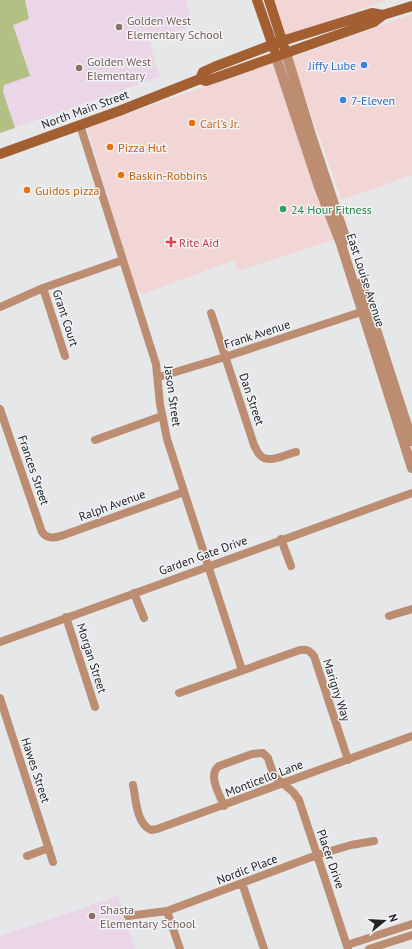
<svg xmlns="http://www.w3.org/2000/svg" width="412" height="949" font-family="'PT Sans',sans-serif">
<style>
.commercial{fill:#f1d6d5}
.education{fill:#ead6e6}
.green{fill:#b2c084}
.lines{fill:none;stroke-linecap:round;stroke-linejoin:round}
.minor{stroke:#bc8d70;stroke-width:8}
.tertiary{stroke:#bc8d70;stroke-width:10}
.secondary{stroke:#a35f32;stroke-width:10}
.education-dot{fill:#8d6e63;stroke:#f2f4f7;stroke-width:1.5}
.shop-dot{fill:#3f7fe0;stroke:#f2f4f7;stroke-width:1.5}
.food-dot{fill:#e8710a;stroke:#f2f4f7;stroke-width:1.5}
.leisure-dot{fill:#2e9e5b;stroke:#f2f4f7;stroke-width:1.5}
.health-dot{fill:#e0444e;stroke:#f2f4f7;stroke-width:1.5}
.labels{text-anchor:middle;dominant-baseline:central;stroke-width:3;stroke-linejoin:round;paint-order:stroke}
.education-label{font-size:12px;fill:#785e54;stroke:#f2f4f7;text-anchor:start}
.shop-label{font-size:12px;fill:#366cbe;stroke:#f2f4f7;text-anchor:end}
.street-label{font-size:12px;fill:#222324;stroke:#f2f4f7}
.food-label{font-size:12px;fill:#c56008;stroke:#f2f4f7;text-anchor:start}
.leisure-label{font-size:12px;fill:#27864d;stroke:#f2f4f7;text-anchor:start}
.health-label{font-size:12px;fill:#be3a42;stroke:#f2f4f7;text-anchor:start}
</style>
<rect width="100%" height="100%" fill="#e5e7e9"/>
<path class="commercial" d="M273,0H386L285,37Z
M412,14V175L342,200L291,58Z
M275,62L336,239L238,271L234,260L143,294L136,289L87,128Z"/>
<path class="education" d="M0,0H186L194,25L149,41L160,77L0,133Z
M118,896L135,949H0V936Z"/>
<path class="green" d="M0,0H25L29,19L13,25L30,76L4,85L3,92L15,128L0,133Z"/>
<g class="lines">
<path class="minor" d="M80,125L156,364L160,404L167,439L242,670
M43,288L65,356
M0,307L43,288L123,260
M211,313L254,445C256,449 258,454 261,456C269,464 287,454 296,452
M159,377L225,357L367,310
M0,409L42,532C47,539 53,538 61,536L184,492
M95,440L162,416
M281,539L291,566
M134,593L144,618
M389,616L412,609
M66,617L95,707
M0,642L412,493
M179,693L300,650C307,649 309,650 314,656L348,760
M0,698L53,862
M133,785C136,799 136,823 151,830L157,829L412,736
M224,806C220,795 207,775 219,766L252,754L263,753L268,758L274,776L293,792L299,800L348,949
M27,856L49,848
M242,883L264,949
M167,911L180,949
M128,916L167,911L317,855L351,845L374,841
M347,945L412,924
M369,949L412,935"/>
<path class="tertiary" d="M286,53L311,135L346,240
M276,57L319,187L341,244L412,468
M361,283L412,441"/>
<path class="secondary" d="M257,0L274,49
M269,0L284,47
M200,79L206,81L218,77L374,22L383,15L412,6
M0,154L119,111L200,79L203,72L214,67L282,41L372,13L383,15"/>
</g>
<g class="education-dot">
<circle cx="119" cy="27" r="4"/>
<circle cx="79" cy="68" r="4"/>
<circle cx="92" cy="916" r="4"/>
</g>
<g class="shop-dot">
<circle cx="364" cy="65" r="4"/>
<circle cx="343" cy="100" r="4"/>
</g>
<g class="food-dot">
<circle cx="192" cy="123" r="4"/>
<circle cx="110" cy="147" r="4"/>
<circle cx="121" cy="175" r="4"/>
<circle cx="27" cy="190" r="4"/>
</g>
<circle class="leisure-dot" cx="283" cy="209" r="4"/>
<path class="health-dot" d="M169 236h4v4h4v4h-4v4h-4v-4h-4v-4h4z"/>
<g class="labels">
<g class="education-label">
<text x="127" y="20">Golden West<tspan x="127" dy="14">Elementary School</tspan></text>
<text x="87" y="61">Golden West<tspan x="87" dy="14">Elementary</tspan></text>
<text x="100" y="909">Shasta<tspan x="100" dy="14">Elementary School</tspan></text>
</g>
<g class="shop-label">
<text x="356" y="65">Jiffy Lube</text>
<text x="351" y="100" text-anchor="start">7-Eleven</text>
</g>
<g class="street-label">
<text transform="translate(85 109) rotate(-20)">North Main Street</text>
<text transform="translate(366 280) rotate(72)">East Louise Avenue</text>
<text transform="translate(66 318) rotate(72)">Grant Court</text>
<text transform="translate(257 334) rotate(-18)">Frank Avenue</text>
<text transform="translate(173 396) rotate(82)">Jason Street</text>
<text transform="translate(252 399) rotate(71)">Dan Street</text>
<text transform="translate(34 470) rotate(71)">Frances Street</text>
<text transform="translate(112 505) rotate(-20)">Ralph Avenue</text>
<text transform="translate(203 555) rotate(-20)">Garden Gate Drive</text>
<text transform="translate(92 658) rotate(72)">Morgan Street</text>
<text transform="translate(337 690) rotate(72)">Marigny Way</text>
<text transform="translate(36 770) rotate(72)">Hawes Street</text>
<text transform="translate(264 778) rotate(-21)">Monticello Lane</text>
<text transform="translate(331 859) rotate(71)">Placer Drive</text>
<text transform="translate(247 869) rotate(-21)">Nordic Place</text>
</g>
<g class="food-label">
<text x="200" y="123">Carl's Jr.</text>
<text x="118" y="147">Pizza Hut</text>
<text x="129" y="175">Baskin-Robbins</text>
<text x="35" y="190">Guidos pizza</text>
</g>
<g class="leisure-label">
<text x="291" y="209">24 Hour Fitness</text>
</g>
<g class="health-label">
<text x="179" y="242">Rite Aid</text>
</g>
</g>
<g transform="translate(384 921) rotate(72)" stroke="#f2f4f7" stroke-width="3" paint-order="stroke">
<path d="M0-3L7 15L0 10L-7 15Z" fill="#222324"/>
<text y="-6" font-size="11" font-weight="bold" text-anchor="middle" fill="#222324">N</text>
</g>
</svg>
